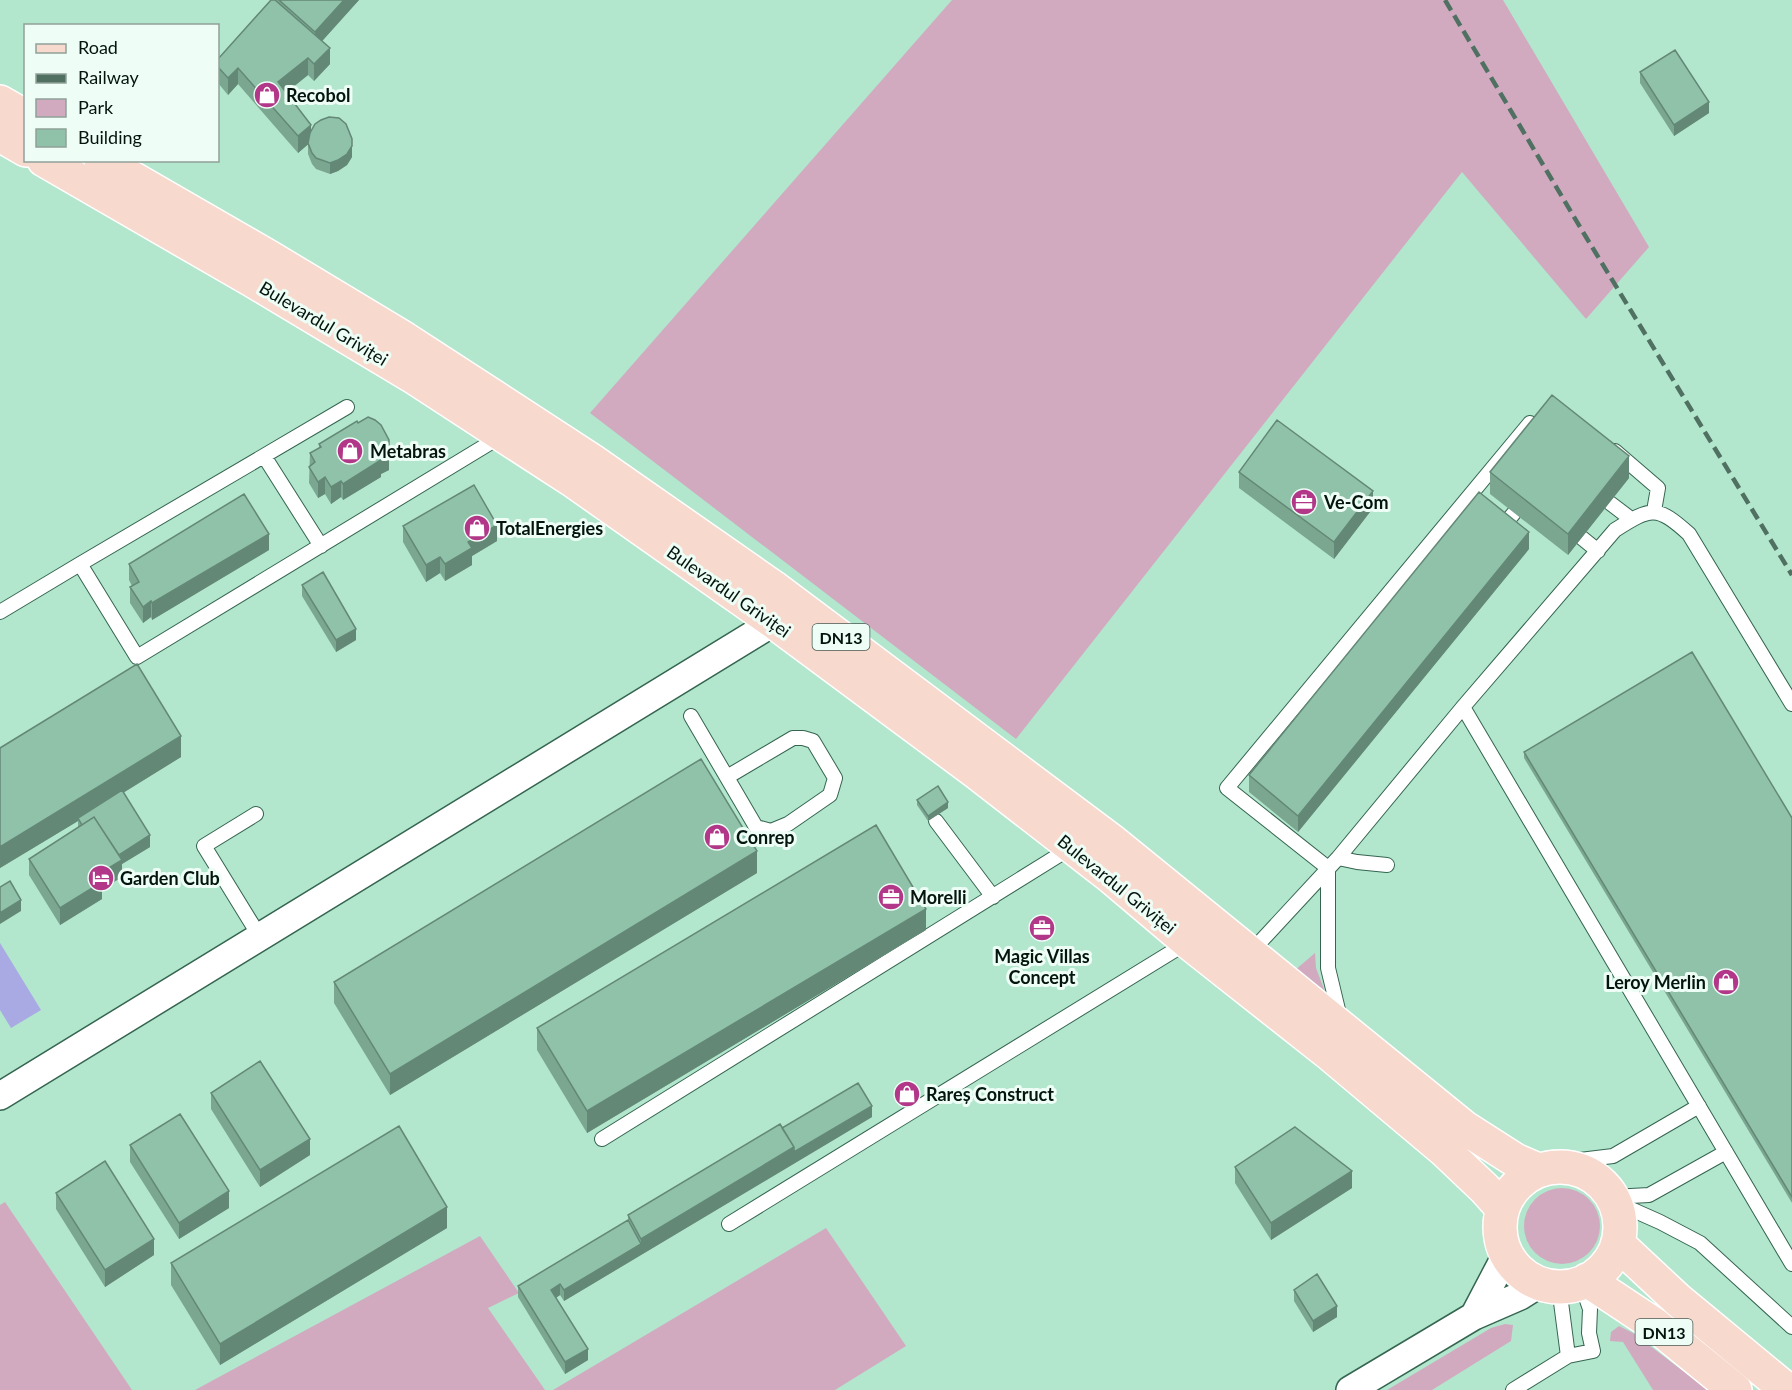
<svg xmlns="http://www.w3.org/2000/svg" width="1792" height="1390" font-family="Lato,sans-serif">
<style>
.green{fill:#d1aac0}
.water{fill:#a9aae4}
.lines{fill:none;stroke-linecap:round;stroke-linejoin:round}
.service-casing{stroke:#356550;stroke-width:16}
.minor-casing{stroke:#356550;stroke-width:30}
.primary-casing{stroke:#fff;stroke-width:36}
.service{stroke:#fff;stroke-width:14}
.minor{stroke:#fff;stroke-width:27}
.primary{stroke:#f7d9cd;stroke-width:33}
.rail{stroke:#507162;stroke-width:4.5;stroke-dasharray:12 6;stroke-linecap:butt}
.wall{fill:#7ba791}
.shaded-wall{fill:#648876}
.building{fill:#8fc2a9;stroke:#648876;stroke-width:1.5}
.labels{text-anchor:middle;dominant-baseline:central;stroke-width:6;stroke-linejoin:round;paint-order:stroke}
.shield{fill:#eefef6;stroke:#4a5b53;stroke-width:1.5}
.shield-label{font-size:16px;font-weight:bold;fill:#03150d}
.poi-label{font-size:18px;font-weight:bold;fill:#03150d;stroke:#eefef6;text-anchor:start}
.street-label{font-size:18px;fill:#03150d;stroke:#eefef6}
</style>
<rect width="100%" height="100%" fill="#b2e6cd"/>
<path class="green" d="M952,0H1503L1649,247L1586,319L1462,172L1016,739L590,413Z
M1315,953L1316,968L1327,997L1294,971Z
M1524 1226a38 38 0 1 1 76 0a38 38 0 1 1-76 0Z
M5,1202L132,1390H0V1205Z
M826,1228L906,1346L835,1390H553Z
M480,1236L519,1293L488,1308L545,1390H195Z
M1505,1324L1513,1325L1511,1341L1432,1390H1387L1491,1328Z
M1619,1326L1633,1333L1708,1390H1653L1623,1342L1610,1341L1611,1332Z"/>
<path class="water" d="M0,943L41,1010L11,1028L0,1010Z"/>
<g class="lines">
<defs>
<path id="service" d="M1615,451L1658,488L1654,511
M264,456L321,546
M1610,503L1631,519
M1502,527L1514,513
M1582,538L1598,551
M80,564L137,657L503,435
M0,612L80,564L347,407
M1463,707L1792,1264
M691,716L756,827L771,831L788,824L830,795L835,778L813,741L803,738H793L727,777
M256,814L204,846L260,937
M936,821L993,897
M1338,858L1357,862L1387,865
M1328,868L1227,788L1530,423
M1328,868V968L1340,1018
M1250,953L1338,858L1463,707L1615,530C1651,507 1657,505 1689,534L1792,704
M602,1139L1072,847
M1553,1167L1580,1160L1613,1156L1699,1106
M1612,1197L1649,1195L1726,1152
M1615,1202L1660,1222L1700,1243L1792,1327
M729,1224L1188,942
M1559,1287L1568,1356
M1513,1390L1568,1356L1593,1351L1589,1333L1590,1309L1581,1283"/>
<path id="minor" d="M0,1096L774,622
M1474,1316L1506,1255
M1350,1390L1474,1316L1520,1296L1539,1284"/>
<path id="primary" d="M0,102L26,117
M0,135L26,150
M44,160L250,279L412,376L575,482L774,622L976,772L1110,876L1188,942L1331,1055L1444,1150L1485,1189L1502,1208
M101,160L269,257L405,339L591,460L773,587L1113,842L1465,1128L1515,1160L1538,1170
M1500 1227a60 60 0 1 1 120 0a60 60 0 1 1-120 0Z
M1618,1244L1678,1300L1787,1390
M1587,1280L1655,1325L1735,1390"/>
</defs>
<use href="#service" class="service-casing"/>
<use href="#minor" class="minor-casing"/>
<use href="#primary" class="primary-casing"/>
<use href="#service" class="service"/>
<use href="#minor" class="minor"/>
<use href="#primary" class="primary"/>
<path class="rail" d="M1445,0L1586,237L1792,575"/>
</g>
<path class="wall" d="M271,0H359L322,41L330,64L314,81L308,75L286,93L311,131L352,150V157L347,165L338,171L330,174L316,169L312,164L308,154V144L298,153L238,84L228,95L218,83V59Z
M1640,72L1709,113L1674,136L1640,83Z
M358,423L389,457V470L381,474V477L343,500L341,497L331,504L325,494L318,498L309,483L310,453L319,448V444Z
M1239,472L1373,508L1334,559L1239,488Z
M1490,472L1629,478L1568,555L1490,494Z
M403,526L497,541L472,556V565L445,581L440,573L426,582L403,542Z
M1529,549L1298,832L1249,792V775Z
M269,550L152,620L151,617L143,623L130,603V587L132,586L129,580V564Z
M302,585L356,640L336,652L302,596Z
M0,748L181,757L123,793L150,847L122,864V877L102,889V899L60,925L29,875V859L78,827V821L0,868Z
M1524,752L1792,818V1203L1524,758Z
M917,800L948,808L928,821L917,805Z
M757,873L390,1095L334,1003V982Z
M926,930L587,1133L537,1050V1028Z
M211,1093L310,1155L260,1187L211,1109Z
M872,1117L564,1301L560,1295L556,1298L588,1360L565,1374L518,1297V1286L628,1220V1215L782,1128Z
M130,1145L229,1208L179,1239L130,1162Z
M1235,1167L1352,1188L1271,1240L1235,1183Z
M56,1193L154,1255L105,1287L56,1209Z
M447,1228L220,1365L171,1285V1263Z
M1294,1290L1337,1317L1313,1332L1294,1301Z"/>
<path class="shaded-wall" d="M344,0H359L315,49V32Z
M330,48V64L314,81V64Z
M308,58V75L278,99V82Z
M238,68V84L228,95V78Z
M1709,102V113L1674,136V125Z
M311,125V142L298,153V136Z
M352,139V157L347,165L338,171L330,174V163Z
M389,440V470L381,474V477L343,500V484L380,458Z
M1629,456V478L1568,555V534Z
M325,477V494L318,498V482Z
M341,481V497L331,504V487Z
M1373,491V508L1334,559V542Z
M497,525V541L472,556V565L445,581V564L468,542Z
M1529,532V549L1298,832V816Z
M269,534V550L152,620V603Z
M440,557V573L426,582V565Z
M151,601V617L143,623V607Z
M356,629V640L336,652V640Z
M181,736V757L79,820L78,818V821L0,868V847Z
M948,802V808L928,821V816Z
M150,835V847L122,864V877L102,889V899L60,925V908L97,875L116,856Z
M757,851V873L390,1095V1074Z
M21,900V911L0,924V913Z
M926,909V930L587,1133V1111Z
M872,1106V1117L564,1301V1290L641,1244V1239L794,1147Z
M310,1139V1155L260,1187V1170Z
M1352,1171V1188L1271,1240V1223Z
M229,1191V1208L179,1239V1223Z
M447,1207V1228L220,1365V1344Z
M154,1239V1255L105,1287V1270Z
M560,1284V1295L551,1301V1290Z
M1337,1306V1317L1313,1332V1321Z
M588,1349V1360L565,1374V1362Z"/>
<path class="building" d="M271,0H275L330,48L314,64L308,58L278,82L311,125L298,136L238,68L228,78L218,67V59Z
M279,0H344L315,32Z
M1675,50L1709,102L1674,125L1640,72Z
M329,117L339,118L346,124L352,139V146L347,154L338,160L330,163L316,158L312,153L308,143L310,133L315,124L321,120Z
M1552,395L1629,456L1568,534L1490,472Z
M368,417L375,420L381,425L389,440V453L380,458L381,460L343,484L341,481L331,487L325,477L318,482L309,467L315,462L310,453L321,447L319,444L357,421L358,423Z
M1277,420L1373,491L1334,542L1239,472Z
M474,485L497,525L468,542L472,548L445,564L440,557L426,565L403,526Z
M1479,492L1529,532L1298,816L1249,775Z
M244,494L269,534L152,603L151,601L143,607L130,587L139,582L129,564Z
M323,572L356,629L336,640L302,585Z
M1692,652L1792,818V1197L1524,752Z
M137,664L181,736L0,847V748Z
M701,759L757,851L390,1074L334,982Z
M938,786L948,802L928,816L917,800Z
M122,790L150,835L119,855L94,817L82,825L78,818Z
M94,817L122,860L97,875L102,882L60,908L29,859Z
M876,825L926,909L587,1111L537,1028Z
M10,881L21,900L0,913V887Z
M260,1061L310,1139L260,1170L211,1093Z
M858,1083L872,1106L794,1152V1147L782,1128Z
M180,1114L229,1191L179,1223L130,1145Z
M780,1124L794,1147L641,1239L628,1215Z
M399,1126L447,1207L220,1344L171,1263Z
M1295,1127L1352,1171L1271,1223L1235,1167Z
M105,1161L154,1239L105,1270L56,1193Z
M628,1220L641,1244L564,1290L560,1284L551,1290L588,1349L565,1362L518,1286Z
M1317,1274L1337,1306L1313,1321L1294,1290Z"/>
<defs>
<symbol id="shop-disc" viewBox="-11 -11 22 22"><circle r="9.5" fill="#b23789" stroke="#eefef6"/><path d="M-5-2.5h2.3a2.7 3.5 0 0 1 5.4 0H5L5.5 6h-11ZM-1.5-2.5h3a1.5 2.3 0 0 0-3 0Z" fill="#fff"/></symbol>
<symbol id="office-disc" viewBox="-11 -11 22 22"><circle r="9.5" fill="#b23789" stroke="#eefef6"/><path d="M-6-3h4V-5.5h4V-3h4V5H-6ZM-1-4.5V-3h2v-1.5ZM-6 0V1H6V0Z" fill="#fff"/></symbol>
<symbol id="hotel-disc" viewBox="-11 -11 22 22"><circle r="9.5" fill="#b23789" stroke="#eefef6"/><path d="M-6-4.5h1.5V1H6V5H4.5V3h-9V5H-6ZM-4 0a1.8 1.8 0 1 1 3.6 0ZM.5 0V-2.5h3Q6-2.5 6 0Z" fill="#fff"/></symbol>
</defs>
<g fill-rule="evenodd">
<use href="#shop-disc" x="252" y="80" width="30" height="30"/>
<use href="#shop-disc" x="335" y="436" width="30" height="30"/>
<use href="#office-disc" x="1289" y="487" width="30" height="30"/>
<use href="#shop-disc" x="462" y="513" width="30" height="30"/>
<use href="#shop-disc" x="702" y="822" width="30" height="30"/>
<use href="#hotel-disc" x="86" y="863" width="30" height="30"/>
<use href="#office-disc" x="876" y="882" width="30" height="30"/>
<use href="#office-disc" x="1027" y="913" width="30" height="30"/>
<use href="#shop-disc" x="1711" y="967" width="30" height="30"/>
<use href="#shop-disc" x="892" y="1079" width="30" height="30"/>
</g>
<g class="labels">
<g class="shield">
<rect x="812.5" y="624" width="57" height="26" rx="4.5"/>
<rect x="1635.5" y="1319" width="57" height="26" rx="4.5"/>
</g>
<g class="shield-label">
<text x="841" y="637">DN13</text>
<text x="1664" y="1332">DN13</text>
</g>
<g class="poi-label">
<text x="286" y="95">Recobol</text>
<text x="370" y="451">Metabras</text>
<text x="1324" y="502">Ve-Com</text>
<text x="496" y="528">TotalEnergies</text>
<text x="736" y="837">Conrep</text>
<text x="120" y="878">Garden Club</text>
<text x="910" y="897">Morelli</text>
<text x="1042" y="956" text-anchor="middle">Magic Villas<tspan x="1042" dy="21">Concept</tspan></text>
<text x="1706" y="982" text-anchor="end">Leroy Merlin</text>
<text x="926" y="1094">Rareș Construct</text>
</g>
<g class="street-label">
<text transform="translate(324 323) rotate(31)">Bulevardul Griviței</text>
<text transform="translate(729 591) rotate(35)">Bulevardul Griviței</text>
<text transform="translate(1117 884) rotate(39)">Bulevardul Griviței</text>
</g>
</g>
<rect x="24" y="24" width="195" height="138" fill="#eefef6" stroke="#90a199" stroke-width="1.5"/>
<rect x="36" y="44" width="30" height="9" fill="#f7d9cd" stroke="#90a199" stroke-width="1.5"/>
<text x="78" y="54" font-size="18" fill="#03150d">Road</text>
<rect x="36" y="74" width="30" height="9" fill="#507162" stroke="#90a199" stroke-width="1.5"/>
<text x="78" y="84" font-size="18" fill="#03150d">Railway</text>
<rect x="36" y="99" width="30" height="18" fill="#d1aac0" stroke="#90a199" stroke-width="1.5"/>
<text x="78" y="114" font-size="18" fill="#03150d">Park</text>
<rect x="36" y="129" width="30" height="18" fill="#8fc2a9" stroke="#90a199" stroke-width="1.5"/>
<text x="78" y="144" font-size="18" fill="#03150d">Building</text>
</svg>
